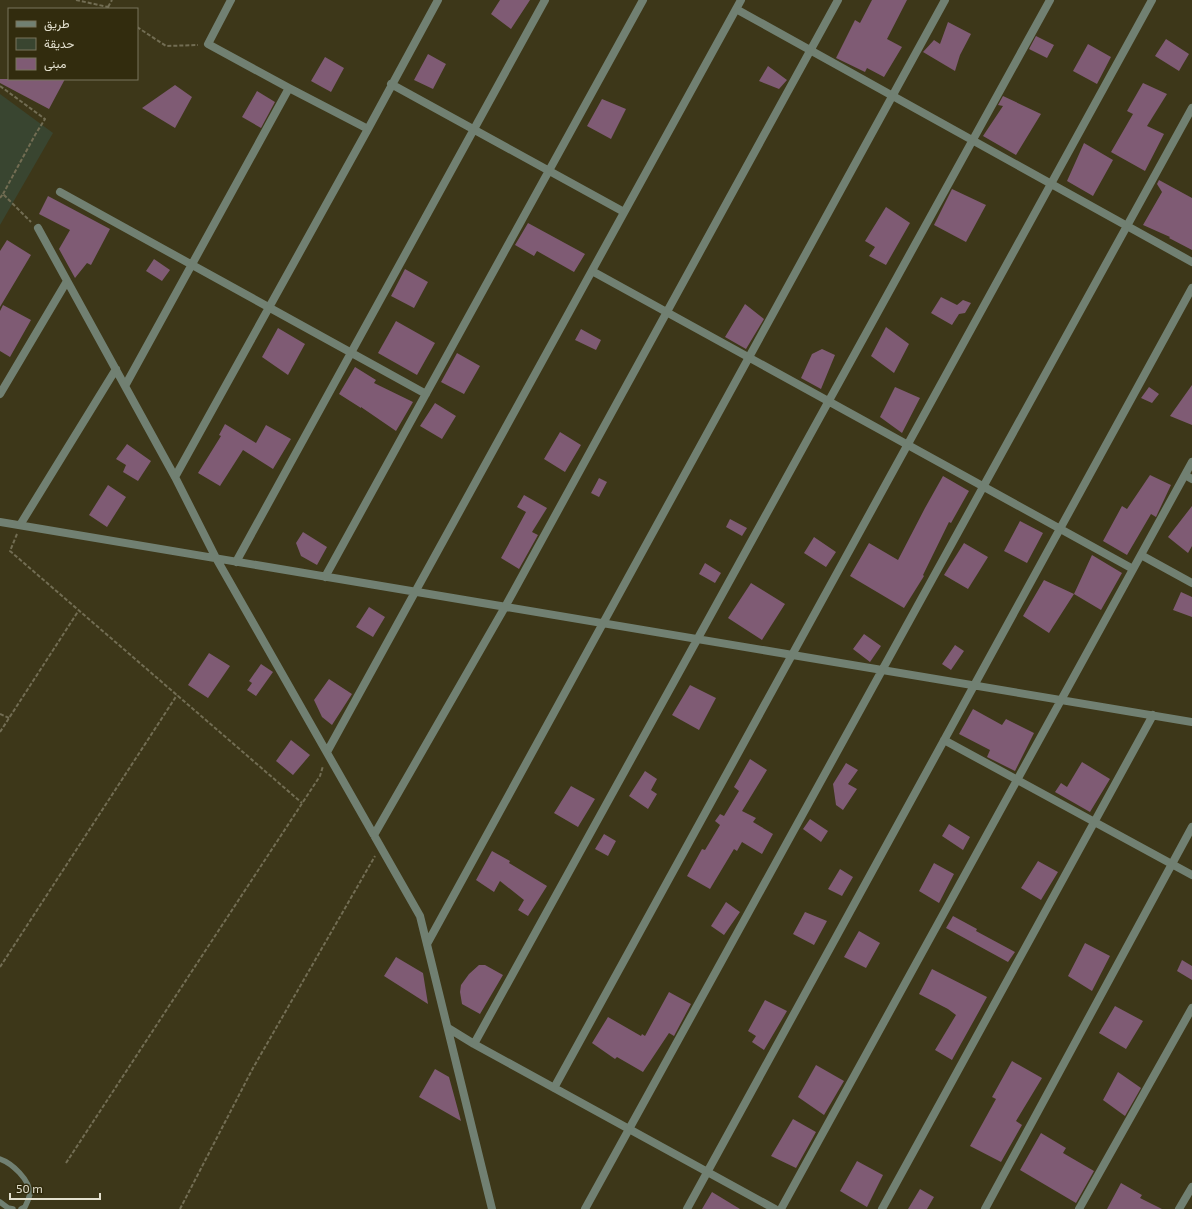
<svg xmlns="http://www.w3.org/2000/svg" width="1192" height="1209" font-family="'Exo 2',Vazirmatn,sans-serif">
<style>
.green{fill:#394530}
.building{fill:#7f5b74}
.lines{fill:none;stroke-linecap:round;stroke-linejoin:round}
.path{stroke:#726d53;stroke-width:2;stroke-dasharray:4 2;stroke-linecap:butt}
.lane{stroke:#718072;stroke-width:5.5}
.street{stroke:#718072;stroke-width:8}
</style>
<rect width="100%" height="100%" fill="#3d3719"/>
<path class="green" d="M0,94L53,133L0,225Z"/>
<path class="building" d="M500,0H530L511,29L491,14Z
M872,0H907L887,39L902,47L884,77L867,68L865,72L836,58L855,20L860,23Z
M948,22L971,34L960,55L955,71L923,52L934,40L940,44Z
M1036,36L1054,45L1047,58L1029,49Z
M1166,39L1189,54L1179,71L1155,56Z
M1088,44L1111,57L1097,84L1073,71Z
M428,54L446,64L433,89L414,80Z
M325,57L344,68L331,92L311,81Z
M768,66L787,80L779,89L759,81Z
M0,79H65L49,109L0,83Z
M1143,83L1167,94L1147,126L1164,134L1145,171L1111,152L1133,114L1127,111Z
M175,85L192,97L175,128L142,108Z
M257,91L275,102L261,128L242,117Z
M1003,96L1041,114L1016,155L983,136L1003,106L998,105Z
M602,99L626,109L611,139L587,126Z
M1084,143L1113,160L1093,196L1067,181Z
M1159,180L1192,198V250L1169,238L1170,237L1143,225L1162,192L1157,184Z
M952,189L986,205L966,242L934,225Z
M48,196L110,229L91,265L87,263L75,278L59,249L70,230L39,214Z
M886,207L910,223L886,265L869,256L875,247L865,241Z
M528,223L585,254L574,272L537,251L534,256L515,245Z
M7,240L31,255L0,307V251Z
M154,259L170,270L162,281L146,271Z
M405,269L428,282L414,308L391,296Z
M941,297L957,305L963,300L971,303L965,313L959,314L952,325L931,313Z
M745,304L764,319L746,349L725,337Z
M3,305L31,320L10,357L0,351V311Z
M396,321L435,343L417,375L378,353Z
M886,327L909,344L894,373L871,356Z
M278,328L305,344L288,375L262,357Z
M581,329L601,340L596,350L575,340Z
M822,349L835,355L821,389L801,378L812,354Z
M457,353L480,366L464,394L441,382Z
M355,367L376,380L374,383L413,402L396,431L361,407V408L339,394Z
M1192,385V425L1170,416Z
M895,387L920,398L902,433L880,417Z
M1149,387L1159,394L1152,403L1141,398Z
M435,403L456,416L442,439L420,426Z
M225,424L256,443L266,425L291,439L273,469L243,450L220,486L198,473L221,436L219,435Z
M560,432L581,445L565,472L544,459Z
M127,444L151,461L138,481L123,472L126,465L116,459Z
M1150,475L1171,485L1156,517L1151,514L1127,555L1103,541L1122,506L1127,509Z
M943,476L969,491L951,523L949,522L923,575L924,576L904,608L850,576L869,543L898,560L925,508Z
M599,478L607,482L599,497L591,493Z
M108,485L126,497L107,527L89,515Z
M524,495L547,508L532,532L538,535L519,569L501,558L526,512L517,507Z
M1192,506V546L1188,553L1168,537Z
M730,519L747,528L742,536L726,527Z
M1020,521L1043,533L1027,563L1004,551Z
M303,532L327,547L317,565L301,556L296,543Z
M814,537L836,552L826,567L804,553Z
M964,543L988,557L968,589L944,575Z
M1092,555L1122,573L1101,610L1074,594Z
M705,563L721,573L715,583L699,574Z
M1044,580L1074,594L1049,633L1023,616Z
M751,583L785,604L762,640L728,618Z
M1181,592L1192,597V617L1173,610Z
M369,607L385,617L373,637L356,627Z
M864,634L881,646L870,662L853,649Z
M955,645L964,651L951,670L942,664Z
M209,653L230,666L208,698L188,685Z
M261,664L273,672L256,696L247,690L252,683L249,681Z
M329,679L352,694L332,725L322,717L314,700Z
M690,685L716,698L699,730L672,715Z
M973,709L1002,725L1006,719L1034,733L1015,771L987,757L990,750L959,734Z
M291,740L310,755L293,775L276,761Z
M750,759L767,770L742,811L756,818L753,822L773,834L762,854L742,842L737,851L734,849L710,889L687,876L702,849L705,850L720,825L715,821L720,814L724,816L739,791L734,787Z
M1082,762L1110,779L1090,812L1055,792L1061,783L1067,787Z
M846,763L858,770L848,784L857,789L843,810L836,805L833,784Z
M645,771L657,779L651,790L657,794L648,809L629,796Z
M571,786L595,799L578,827L554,813Z
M810,819L828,831L821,842L803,829Z
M949,824L970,837L963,850L942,836Z
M604,834L616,841L608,856L595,849Z
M492,851L510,861L509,863L547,886L528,916L518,910L524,900L500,881L494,892L476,880Z
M1038,861L1058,872L1041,900L1021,888Z
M934,863L954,874L939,903L919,891Z
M840,869L853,877L842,896L828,889Z
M726,902L740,912L724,935L711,926Z
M805,912L827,921L814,945L793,934Z
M953,916L977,929L976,931L1015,952L1008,962L946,928Z
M859,931L880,943L866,968L844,957Z
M1085,943L1110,956L1092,991L1068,976Z
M396,957L423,973L428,1004L384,976Z
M1182,960L1192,966V980L1177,971Z
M479,965H485L503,975L480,1014L462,1004L460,992L461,985L469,974Z
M932,969L987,997L952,1060L935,1050L956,1015L948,1009L919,994Z
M669,992L691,1004L674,1036L669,1033L643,1072L617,1057L615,1059L592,1043L608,1017L641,1036L642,1034L645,1036Z
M765,1000L787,1011L764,1050L752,1042L756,1036L748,1031Z
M1115,1006L1143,1021L1126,1049L1099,1033Z
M1012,1061L1042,1078L1016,1121L1022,1125L1001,1162L970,1146L996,1099L992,1097Z
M816,1065L844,1081L824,1115L798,1097Z
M435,1069L449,1077L461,1121L419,1097Z
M1118,1072L1141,1088L1125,1116L1103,1100Z
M793,1119L816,1132L796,1168L771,1156Z
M1041,1133L1066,1148L1063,1153L1094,1171L1076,1203L1020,1170Z
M857,1161L883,1175L867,1207L840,1191Z
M1121,1183L1142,1195L1140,1198L1162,1209H1107Z
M920,1189L934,1197L927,1209H908Z
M712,1192L740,1209H702Z"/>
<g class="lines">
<path class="path" d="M76,0L108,7L111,9
M108,7L112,0
M137,27L166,46L198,45
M0,86L45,119L35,135L3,194
M0,198L3,194L31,222
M17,534L10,551L302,803
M0,714L9,718
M0,732L79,610
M0,967L177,695
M66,1163L320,776L323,766
M180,1209L253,1068L375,856"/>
<path class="lane" d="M0,1159C12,1163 30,1180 30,1194C29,1198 27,1203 25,1207L21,1209
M0,1202L8,1208L13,1209"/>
<path class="street" d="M231,0L208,44L289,88L368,129
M736,9L1192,262
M391,84L624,212
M60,192L426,394
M38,228L175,477L216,558L420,916L492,1209
M592,271L1133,569
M125,386L289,88
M0,394L67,281
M1185,475L1192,479
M175,477L368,129L438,0
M0,522L1192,722
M20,525L116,369
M1141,555L1192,583
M236,562L545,0
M325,577L643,0
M944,740L1192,875
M327,752L741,0
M374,835L505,607L838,0
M427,944L945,0
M448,1028L474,1044L775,1209
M474,1044L1050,0
M554,1088L1152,0
M585,1209L1192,108
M687,1209L1192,288
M781,1209L1192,462
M882,1209L1153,715
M985,1209L1192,827
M1079,1209L1192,1008
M1179,1209L1192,1187"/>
</g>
<rect x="8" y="8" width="130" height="72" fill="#322c0e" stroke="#79745c"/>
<rect x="16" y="21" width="20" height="6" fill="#718072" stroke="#79745c"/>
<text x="44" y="28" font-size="12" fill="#e4e1d0">طريق</text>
<rect x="16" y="38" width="20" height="12" fill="#394530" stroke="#79745c"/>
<text x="44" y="48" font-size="12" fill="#e4e1d0">حديقة</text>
<rect x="16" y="58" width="20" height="12" fill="#7f5b74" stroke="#79745c"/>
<text x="44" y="68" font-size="12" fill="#e4e1d0">مبنى</text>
<path d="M10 1193v6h90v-6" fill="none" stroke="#e4e1d0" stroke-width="2"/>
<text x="16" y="1193" font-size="12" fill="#e4e1d0" stroke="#322c0e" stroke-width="3" paint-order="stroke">50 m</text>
</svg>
